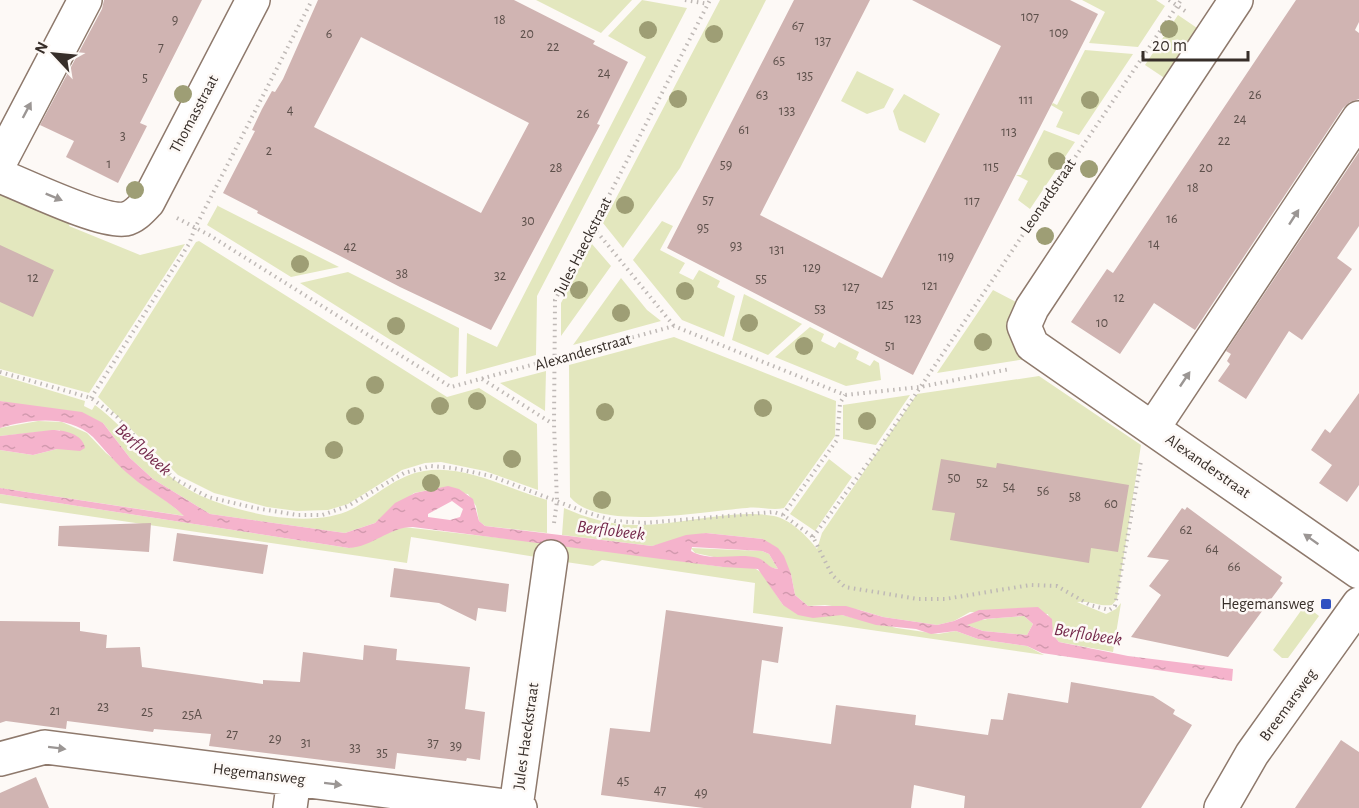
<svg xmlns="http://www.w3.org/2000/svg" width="1359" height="808" font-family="'Alegreya Sans',sans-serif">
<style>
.grass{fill:#e3e7be}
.water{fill:url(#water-ripples);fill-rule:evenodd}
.building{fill:#d0b4b2;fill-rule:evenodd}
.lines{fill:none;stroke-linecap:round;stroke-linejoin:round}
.minor-casing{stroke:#8e796c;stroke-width:36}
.major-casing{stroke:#8e796c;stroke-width:36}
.path{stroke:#bfb9b6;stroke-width:4;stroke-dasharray:1.5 4.5;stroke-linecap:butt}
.minor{stroke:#fff;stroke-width:33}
.major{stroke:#fff;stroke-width:33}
.tree{fill:#9e9e75}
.oneway{fill:#9b9694}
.poi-dot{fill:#3051c1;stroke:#fdf9f6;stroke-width:2}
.labels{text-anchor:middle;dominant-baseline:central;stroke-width:5;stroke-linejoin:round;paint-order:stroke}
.number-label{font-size:14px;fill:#5d504b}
.street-label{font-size:16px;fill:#372e29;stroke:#fdf9f6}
.poi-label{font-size:16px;fill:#372e29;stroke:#fdf9f6;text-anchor:end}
.water-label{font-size:18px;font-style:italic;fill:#752a4c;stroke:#fdf9f6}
</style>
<defs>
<pattern id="water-ripples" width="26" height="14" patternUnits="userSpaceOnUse" patternTransform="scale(1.5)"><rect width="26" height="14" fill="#f5b3cc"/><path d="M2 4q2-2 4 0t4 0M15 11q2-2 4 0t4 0" fill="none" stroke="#d39aaf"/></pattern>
</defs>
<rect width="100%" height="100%" fill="#fdf9f6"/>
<path class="grass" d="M536,0H632L601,33Z
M642,0L687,8L537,296L536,355L466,374L467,333L497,347L646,57L608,36Z
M720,0H766L680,168L623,248L603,223Z
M1082,0H1156L1165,6L1138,47L1089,43L1105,12Z
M1178,15L1200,30L1166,79L1145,65Z
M1085,50L1133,54L1079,135L1056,127L1063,112L1051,105L1053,103L1057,105Z
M857,71L894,89L884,108L867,114L841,101Z
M904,94L940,114L925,143L899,130L893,111Z
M1044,130L1075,142L1030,209L1018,200L1028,181L1016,175H1021Z
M0,191L71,219L69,226L140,255L185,244L89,393L0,369Z
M218,205V206L339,267L291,277L207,225Z
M662,221L673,226L660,250L685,263L679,273L693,280L699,270L720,281L717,287L735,296L724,337L682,320L633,260Z
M199,241L447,397L479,388L537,424L538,490L485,471L441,462L425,463L402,470L348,504L328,510L297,511L267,507L214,493L178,475L98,397L196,242Z
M592,244L611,266L561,336V303Z
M348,272L459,328L458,376L451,378L300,283Z
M621,278L647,310L661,321L573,345Z
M993,290L1018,303C1002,322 1008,344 1026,359L937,373Z
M744,294L802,324L768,355L732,340Z
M810,327L824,334L821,341L835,348L839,342L859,352L856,359L870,366L874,360L879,363L881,380L846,386L775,357Z
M674,337L836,401L835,436L784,508C772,511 759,506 747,508C706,511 598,532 570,497L569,365Z
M546,371L545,411L500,383Z
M0,375L85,401L84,406L92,410L95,405C132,432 155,473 197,494C237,513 311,530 352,509C375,497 397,475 424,471C465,464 508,489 547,500V533L485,526L479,521L476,506L468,494L430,490L414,493L375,523L345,533L210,514L153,479L130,458L103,423L0,401Z
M1039,376L1141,445L1117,599L1112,605C1100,607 1090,600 1077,602L1106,614L1116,609L1121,603L1113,652L1059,642L1053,635L1048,614L970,612L954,621L937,625L883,617L860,610L825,605L808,606L795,595L791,574L763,539L706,533L652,546L562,535L564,508C587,518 610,525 636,525C679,526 731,508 774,516C790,519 808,537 817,549L822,533L917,394Z
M910,395L876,445L843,439V405Z
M38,421L62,422L87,433L106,453L185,516L0,488V450L33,455L57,449L60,430L0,436V428Z
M829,459L852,477L815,531L790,514Z
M0,494L349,548L403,527L545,543L542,558L411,537L407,563L0,503Z
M561,544L723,567H753L762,573L783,605L830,615H842L897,628L938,634L956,631L978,639L1027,646L1044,655L753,613L755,583L602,560L593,566L559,561Z
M691,548L762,551L769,554L778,569L768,567L758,559L714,557L695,553Z
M1305,605L1319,616L1288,658H1282L1273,650Z
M1024,616L1033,624L1027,635L983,631L967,625C974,618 1011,617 1024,616Z"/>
<path class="water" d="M0,401L82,412L103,423L130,458L153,479L210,514L345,533L375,523L395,503L415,493L448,486L459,489L473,499L479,521L485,526L652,546L686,535L706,533L763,539L778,548L784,556L791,574L795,595L808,606H846L883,617L937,625L954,621L979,610L1038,607L1052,619L1053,635L1059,642L1128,656L1233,669L1232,681L1042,653L1027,646L978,639L956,631L931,634L916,629L876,625L842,615L813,618L798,615L783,605L758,569L723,567L413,527C389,527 372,547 349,548L0,494V488L184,516C169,501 148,491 132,477C117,465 106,451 93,437C69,414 29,419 0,428ZM452,501L463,509L460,517L450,520L428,517V514ZM692,547L762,551L769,554L778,569C768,568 766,561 758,558C736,552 712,563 691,551ZM1024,616L1033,624L1027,635L983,631L967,625L985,619Z
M52,430C64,430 83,434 85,448L80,451L57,449L33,455L0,450V436Z"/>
<path class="building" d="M104,0H202L140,123L147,126L118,183L66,157L74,141L40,125L102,9Z
M318,0H514L595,41L593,44L628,62L597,124L600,125L491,330L400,287L257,213L258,211L223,193L255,131L252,130L262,109L272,91L275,92L283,79ZM361,37L529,123L481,213L314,127Z
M794,0H870L760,215L882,278L1001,46L912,0H1070L1098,14L913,375L667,248Z
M1296,0H1359V22L1355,30L1359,33V99L1350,102L1343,108L1195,330L1154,303L1120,354L1071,322L1107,269L1113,273Z
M1359,152V226L1337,258L1352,269L1302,340L1289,331L1246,399L1218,381L1230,364L1227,361L1231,354L1226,351Z
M0,245L54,270L33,317L0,302Z
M1359,393V485L1347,502L1319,483L1332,465L1311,450L1325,429L1330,433Z
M941,459L996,468L997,463L1129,485L1118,552L1091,548L1089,563L950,540L955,513L932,510Z
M1187,507L1282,577L1280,581L1283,583L1228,657L1131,637L1161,595L1149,586L1169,560L1147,557L1182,508L1185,510Z
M151,523L149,552L58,546L59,526Z
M177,533L268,545L263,574L173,561Z
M394,568L509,584L506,612L478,608L476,621L439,603L390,597Z
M666,610L783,627L778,663L762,660L753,733L831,744L836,705L916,715L915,725L988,735L991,719L1003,720L1008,693L1068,703L1071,682L1153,696L1175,710L1173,714L1192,725L1141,808H964L965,796L914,785L911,808H704L601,795L610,728L650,732Z
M0,621L80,622V631L107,635L106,648L140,647L142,667L263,684V680L300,682L303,652L363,660L364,645L397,649L396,660L470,667L465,709L485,712L480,760L467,758L466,761L397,753L395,769L209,746L211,734L154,729L153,732L67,721L66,729L6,721L0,723Z
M1341,740L1359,752V808H1295Z
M36,777L49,808H0V793Z"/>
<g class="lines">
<defs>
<path id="minor" d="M1236,0L1032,308L1024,326L1032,345L1359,572
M0,162L85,0
M0,176C26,186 101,223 125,219C135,217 142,208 148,202L253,0
M1153,428L1359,118
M0,759L45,747L520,808
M516,807L551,557
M290,808L294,779"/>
<path id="major" d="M1221,808L1252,754L1359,604"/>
</defs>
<use href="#minor" class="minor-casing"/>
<use href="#major" class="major-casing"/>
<path class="path" d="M685,0L708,4
M1169,0L1188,13
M177,218L209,235L451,387L674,326L845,395L920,387L1010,369
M593,227L674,326
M0,372L91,398L117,417L173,478L208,497L255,508L297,515H322L348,506L404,473L431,466L453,468L491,476L585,512L615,521L644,523L774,512L783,515L813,537L832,575L845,587L918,599H945L1030,585L1057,586L1090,605L1109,610L1115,606L1141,461
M482,379L553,424
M91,398L189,244L195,228L312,0
M783,515L837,440L840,403L845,395
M554,523L557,501L554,424L555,300L710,0
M813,537L880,447L1181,0"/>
<use href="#minor" class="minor"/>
<use href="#major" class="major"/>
</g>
<g class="tree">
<circle cx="1169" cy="29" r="9"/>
<circle cx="648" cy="30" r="9"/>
<circle cx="714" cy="34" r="9"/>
<circle cx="183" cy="94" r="9"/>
<circle cx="678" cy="99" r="9"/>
<circle cx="1090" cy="100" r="9"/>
<circle cx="1057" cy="161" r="9"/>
<circle cx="1089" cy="169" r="9"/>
<circle cx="135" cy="190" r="9"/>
<circle cx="625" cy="205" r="9"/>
<circle cx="1045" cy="236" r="9"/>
<circle cx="300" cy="264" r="9"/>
<circle cx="579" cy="290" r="9"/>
<circle cx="685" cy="291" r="9"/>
<circle cx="621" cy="313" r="9"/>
<circle cx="749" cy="323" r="9"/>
<circle cx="396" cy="326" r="9"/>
<circle cx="983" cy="342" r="9"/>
<circle cx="804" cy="346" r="9"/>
<circle cx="375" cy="385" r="9"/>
<circle cx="477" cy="401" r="9"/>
<circle cx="440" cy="406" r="9"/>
<circle cx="763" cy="408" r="9"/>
<circle cx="605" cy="412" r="9"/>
<circle cx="355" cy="416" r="9"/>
<circle cx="867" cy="421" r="9"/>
<circle cx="334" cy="450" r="9"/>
<circle cx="512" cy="459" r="9"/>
<circle cx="431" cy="483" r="9"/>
<circle cx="602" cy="500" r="9"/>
</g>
<defs><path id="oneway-solid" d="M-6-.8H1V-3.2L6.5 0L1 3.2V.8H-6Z" transform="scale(1.5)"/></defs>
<g class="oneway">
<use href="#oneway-solid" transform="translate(27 110) rotate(-62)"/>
<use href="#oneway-solid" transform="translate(54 197) rotate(22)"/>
<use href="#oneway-solid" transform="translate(1294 217) rotate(-57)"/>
<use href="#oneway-solid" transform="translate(1185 379) rotate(-56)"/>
<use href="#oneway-solid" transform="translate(1311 539) rotate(-145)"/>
<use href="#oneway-solid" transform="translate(57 748) rotate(7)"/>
<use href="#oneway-solid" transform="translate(333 784) rotate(7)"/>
</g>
<rect class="poi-dot" x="1320" y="598" width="12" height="12" rx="3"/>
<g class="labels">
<g class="number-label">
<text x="1030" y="17">107</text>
<text x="175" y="20">9</text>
<text x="500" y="20">18</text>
<text x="798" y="26">67</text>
<text x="1059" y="33">109</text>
<text x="329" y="34">6</text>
<text x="527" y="34">20</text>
<text x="823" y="41">137</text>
<text x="161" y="47">7</text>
<text x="553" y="47">22</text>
<text x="779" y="61">65</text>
<text x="604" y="73">24</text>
<text x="805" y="76">135</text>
<text x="145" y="78">5</text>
<text x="762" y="95">63</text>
<text x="1255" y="95">26</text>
<text x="1026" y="100">111</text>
<text x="290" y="110">4</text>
<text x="787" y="111">133</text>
<text x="583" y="114">26</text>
<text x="1240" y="119">24</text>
<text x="744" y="130">61</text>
<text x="1009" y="132">113</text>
<text x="123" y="136">3</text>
<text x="1224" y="141">22</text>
<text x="269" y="151">2</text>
<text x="109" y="164">1</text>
<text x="726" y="165">59</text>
<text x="991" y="167">115</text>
<text x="556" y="168">28</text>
<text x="1206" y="168">20</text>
<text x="1193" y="188">18</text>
<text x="708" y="200">57</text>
<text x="972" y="201">117</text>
<text x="1172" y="219">16</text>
<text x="528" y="221">30</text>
<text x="703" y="228">95</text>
<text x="1154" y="244">14</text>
<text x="736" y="246">93</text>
<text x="350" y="247">42</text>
<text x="777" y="250">131</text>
<text x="946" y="257">119</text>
<text x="812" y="268">129</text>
<text x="402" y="274">38</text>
<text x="500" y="276">32</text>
<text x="33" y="278">12</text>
<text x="761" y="279">55</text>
<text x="930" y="286">121</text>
<text x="851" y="287">127</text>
<text x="1119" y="298">12</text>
<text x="885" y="305">125</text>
<text x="820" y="309">53</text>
<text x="913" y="319">123</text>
<text x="1102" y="323">10</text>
<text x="890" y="346">51</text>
<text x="954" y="478">50</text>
<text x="982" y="483">52</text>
<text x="1009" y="487">54</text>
<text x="1043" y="491">56</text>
<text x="1075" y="497">58</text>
<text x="1111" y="504">60</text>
<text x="1186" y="530">62</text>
<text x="1212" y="549">64</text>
<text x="1234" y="567">66</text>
<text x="103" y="707">23</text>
<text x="55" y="711">21</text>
<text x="147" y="712">25</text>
<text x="192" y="715">25A</text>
<text x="232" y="734">27</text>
<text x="275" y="739">29</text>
<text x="306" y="743">31</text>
<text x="433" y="743">37</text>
<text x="456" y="746">39</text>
<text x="355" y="748">33</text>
<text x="382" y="753">35</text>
<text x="623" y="781">45</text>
<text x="660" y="790">47</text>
<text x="701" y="793">49</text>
</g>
<g class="street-label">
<text transform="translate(194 114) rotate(-62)">Thomasstraat</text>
<text transform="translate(1048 196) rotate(-56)">Leonardstraat</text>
<text transform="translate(583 246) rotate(-63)">Jules Haeckstraat</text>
<text transform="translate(583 352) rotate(-16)">Alexanderstraat</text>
<text transform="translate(1208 466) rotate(35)">Alexanderstraat</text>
<text transform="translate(1288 705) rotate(-54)">Breemarsweg</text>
<text transform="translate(526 736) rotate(-82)">Jules Haeckstraat</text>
<text transform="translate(259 774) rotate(7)">Hegemansweg</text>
</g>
<g class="poi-label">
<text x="1314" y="604">Hegemansweg</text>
</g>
<g class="water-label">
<text transform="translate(143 450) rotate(42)">Berflobeek</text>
<text transform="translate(611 531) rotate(7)">Berflobeek</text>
<text transform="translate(1088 635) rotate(9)">Berflobeek</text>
</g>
</g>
<g transform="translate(54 54) rotate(296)" stroke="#fdf9f6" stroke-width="4.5" paint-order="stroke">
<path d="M0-4.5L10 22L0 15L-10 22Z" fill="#372e29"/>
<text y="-9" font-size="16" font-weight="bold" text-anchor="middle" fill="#372e29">N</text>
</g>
<path d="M1143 51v9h105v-9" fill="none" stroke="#372e29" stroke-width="3"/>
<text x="1152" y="51" font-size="18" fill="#372e29" stroke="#fdf9f6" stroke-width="4.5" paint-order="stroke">20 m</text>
</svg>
